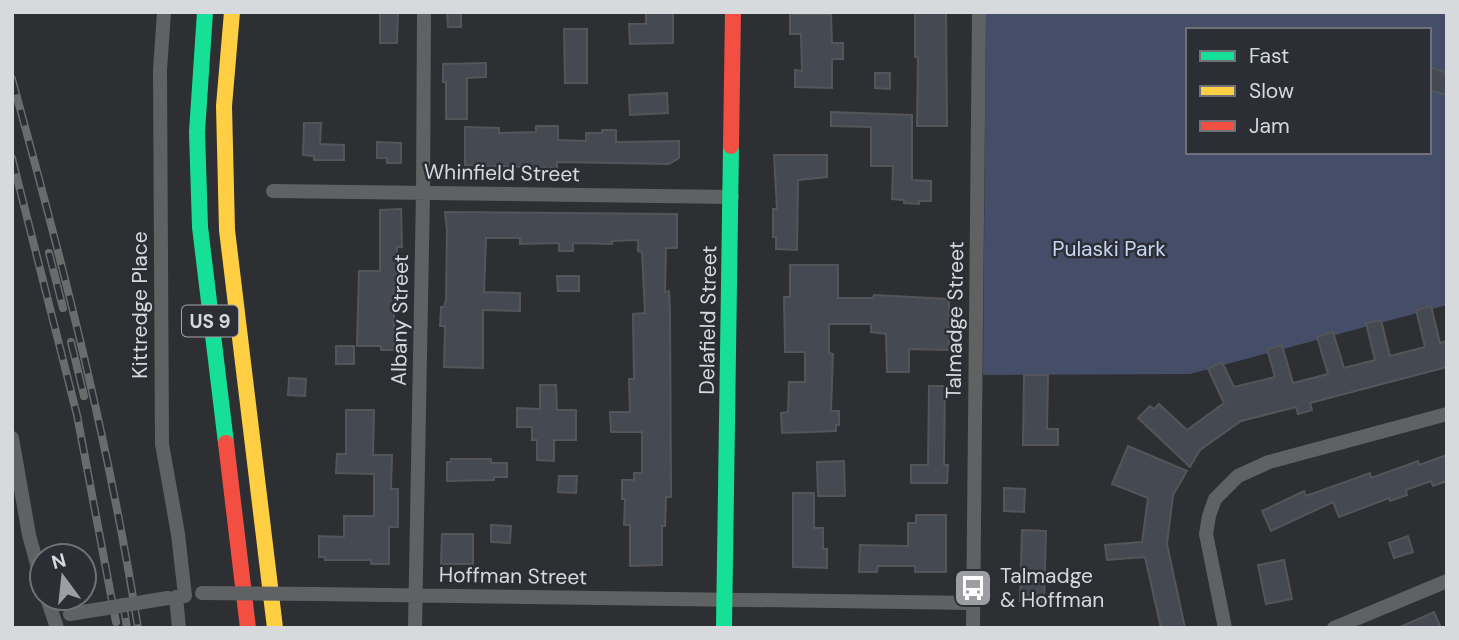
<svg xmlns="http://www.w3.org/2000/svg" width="1459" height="640" font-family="'DM Sans',sans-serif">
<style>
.green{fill:#444e68;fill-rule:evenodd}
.building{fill:#454952;stroke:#545558;stroke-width:2}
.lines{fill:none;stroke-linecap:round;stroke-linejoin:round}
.street{stroke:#606163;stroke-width:14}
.fast{stroke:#16e098;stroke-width:16}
.slow{stroke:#ffcf43;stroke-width:16}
.jam{stroke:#f24e42;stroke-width:16}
.rail-casing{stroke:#6a6b6d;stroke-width:8}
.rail{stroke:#2c2e35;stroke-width:5;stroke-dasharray:16;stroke-linecap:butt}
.street-bridge{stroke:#606163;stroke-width:14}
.labels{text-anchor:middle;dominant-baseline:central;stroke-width:5;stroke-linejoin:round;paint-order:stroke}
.shield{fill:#2c2e35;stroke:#a4a6ab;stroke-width:2}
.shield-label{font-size:19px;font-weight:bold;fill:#d7d9dd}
.street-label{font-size:21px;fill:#d7d9dd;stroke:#2c2e35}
.park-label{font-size:21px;fill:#c9d5f2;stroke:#2c2e35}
.poi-label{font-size:21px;fill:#d7d9dd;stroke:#2c2e35;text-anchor:start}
</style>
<rect width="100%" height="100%" fill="#2e2f33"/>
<path class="green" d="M986,12H1447V305L1190,374L983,375ZM1188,30H1429V152H1188Z"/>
<path class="building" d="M380,12H398L397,43H380Z
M447,12H461V27H448Z
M646,12H673V43L630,44L629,24H646Z
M915,12H946L947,126H917L918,57H915Z
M790,14H831L832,43H843V59H832V88L795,87V70L802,71L801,34H790Z
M564,29H587V83H565Z
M486,63V77L467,78V119H446V82H443V64Z
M1429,67L1447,73V95L1429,90Z
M875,73H890V89L875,88Z
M667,93L668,113L630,115L629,95Z
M831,112L912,115V180L931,181V201H919V204L904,203V200L892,199L893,166H871V127L831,126Z
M304,123H321L320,144L344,145V160H314V156L303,155Z
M536,126H558V140L586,141V133H602V130H616V142L679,141V158L669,164L557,162V168L465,165V127L499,128V133L536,132Z
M377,142L401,143V163H387V158H377Z
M774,155H827V177L798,180L797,250L776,249V237H773V209H777Z
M401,209L402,247H397L396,288H394V350H381V346H357L359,271H380V210Z
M445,212L677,214V248H666L665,292L669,291L670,313L671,497H666L665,526H662V565L630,566V525H624L625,499H622V480H634V473H642V432H611L610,412H630L629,379H634L633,314L645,313L642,252L638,251V240L612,241V244L573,243V251H559V243L520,244V238H486L484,292L520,293V311L483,310V368L444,367L445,326H440L441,307H444L446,300L447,230Z
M790,265H838V298H873L874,295L949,299V350L909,349V372H887L886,334L871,332V324H829V353L833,354L831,411H839V425H836V431L782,433L781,413L788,412L789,382H805V352H785L784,297H790Z
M557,276H579V291H558Z
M1431,306L1440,343L1447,341V367L1310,403L1312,410L1298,414L1296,407L1241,421L1200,450L1190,467L1138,418L1150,406L1154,409L1159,404L1187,430L1224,403L1208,369L1222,362L1234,387L1275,377L1267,349L1282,345L1293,383L1328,374L1317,337L1333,332L1344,368L1375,360L1366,323L1381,320L1390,356L1425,347L1416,310Z
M336,346H354V364H336Z
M1024,375H1048L1047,429H1058V445H1023Z
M289,378L306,379L305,396L288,395Z
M540,385H556L557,410H576V440H554V461L537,460V440H532V427H517V408L540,409Z
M929,386H945L944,465H948L947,483H911V465H928Z
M346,410H374L373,455H392L391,489H398V527H389V564H371V560H325V557H319V536L344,537V516H374V474L336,473L337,454H346Z
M1128,446L1187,471L1173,495L1167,544L1185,628H1161L1145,557L1107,560L1105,545L1142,542L1148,498L1112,484Z
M1447,455V481L1433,486L1431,481L1406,490L1407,495L1390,501L1389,498L1339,517L1333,502L1271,531L1262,511L1304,491L1306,496L1370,473L1371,478L1418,461L1419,465Z
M451,459H491V463H507V477H494V480L447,481V462H451Z
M844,461L845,496H818L817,462Z
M559,476H577L576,493L558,492Z
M1004,488L1025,489L1024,512L1004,511Z
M793,493H814V528H823V549H827V568L793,567Z
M916,515H946V572H915V566H878L877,572H859L860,545L908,546V523H916Z
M491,525L511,526L510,543L491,542Z
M1022,530L1046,531L1044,602L1020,601Z
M442,534H473V564H441Z
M1408,536L1413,552L1394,558L1389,543Z
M1284,560L1292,599L1266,604L1258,565Z
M1434,612L1441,628H1398Z"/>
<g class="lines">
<path class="street" d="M164,12L160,70L162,444L178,534L185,596
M273,191L732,197
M12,438L29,535L42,582
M315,594L973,603
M176,597L179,628
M47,598L57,628
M415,628L423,193L424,12
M973,628L979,12
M1225,628L1206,534L1209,516L1215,499L1238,476L1269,462L1447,414
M1334,628L1447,581"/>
<path class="fast" d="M205,12L197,132L200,227L226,443
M724,628L731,146"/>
<path class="slow" d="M232,12L224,106L227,230L275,628"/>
<path class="jam" d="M731,146L733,12
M226,443L248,628"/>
<defs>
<path id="rail" d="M12,79C62,261 109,442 138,628
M12,158L77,415L116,622
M49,253L63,308
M71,342L84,396
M123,602L127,628"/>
</defs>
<use href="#rail" class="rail-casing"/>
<use href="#rail" class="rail"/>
<path class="street-bridge" d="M202,593L315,594
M70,614L168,598"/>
</g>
<defs>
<symbol id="bus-square" viewBox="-11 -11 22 22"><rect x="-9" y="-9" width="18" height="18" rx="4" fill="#9c9ea2" stroke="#2c2e35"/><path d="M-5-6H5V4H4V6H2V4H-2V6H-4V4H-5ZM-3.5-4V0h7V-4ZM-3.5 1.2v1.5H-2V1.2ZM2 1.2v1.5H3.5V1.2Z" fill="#fff"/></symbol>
</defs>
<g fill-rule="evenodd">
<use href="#bus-square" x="951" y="566" width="44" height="44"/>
</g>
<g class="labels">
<rect class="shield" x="182" y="305.5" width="56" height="31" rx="5"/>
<g class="shield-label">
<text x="210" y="321">US 9</text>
</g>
<g class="street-label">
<text transform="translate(502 173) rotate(1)">Whinfield Street</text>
<text transform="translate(140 305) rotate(-90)">Kittredge Place</text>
<text transform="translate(400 320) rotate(-89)">Albany Street</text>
<text transform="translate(708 320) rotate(-89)">Delafield Street</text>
<text transform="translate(955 320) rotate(-89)">Talmadge Street</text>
<text transform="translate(513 576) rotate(1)">Hoffman Street</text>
</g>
<g class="park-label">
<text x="1109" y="249">Pulaski Park</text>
</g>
<g class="poi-label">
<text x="1000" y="576">Talmadge<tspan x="1000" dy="24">&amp; Hoffman</tspan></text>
</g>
</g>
<rect width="1459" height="640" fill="none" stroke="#d7d9dd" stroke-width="28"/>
<rect x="1186" y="28" width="245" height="126" fill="#2c2e35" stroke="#707278" stroke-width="2"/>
<rect x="1200" y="51" width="35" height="10" fill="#16e098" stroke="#707278" stroke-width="2"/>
<text x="1249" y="63" font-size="21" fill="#d7d9dd">Fast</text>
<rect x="1200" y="86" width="35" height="10" fill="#ffcf43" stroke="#707278" stroke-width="2"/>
<text x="1249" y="98" font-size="21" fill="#d7d9dd">Slow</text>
<rect x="1200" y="121" width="35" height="10" fill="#f24e42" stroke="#707278" stroke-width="2"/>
<text x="1249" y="133" font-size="21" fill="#d7d9dd">Jam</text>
<g transform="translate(63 577) rotate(345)"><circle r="33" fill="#2c2e35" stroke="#707278" stroke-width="2"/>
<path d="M0-5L12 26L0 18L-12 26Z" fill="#9c9ea2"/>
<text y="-10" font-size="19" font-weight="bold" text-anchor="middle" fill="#d7d9dd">N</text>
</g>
</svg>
